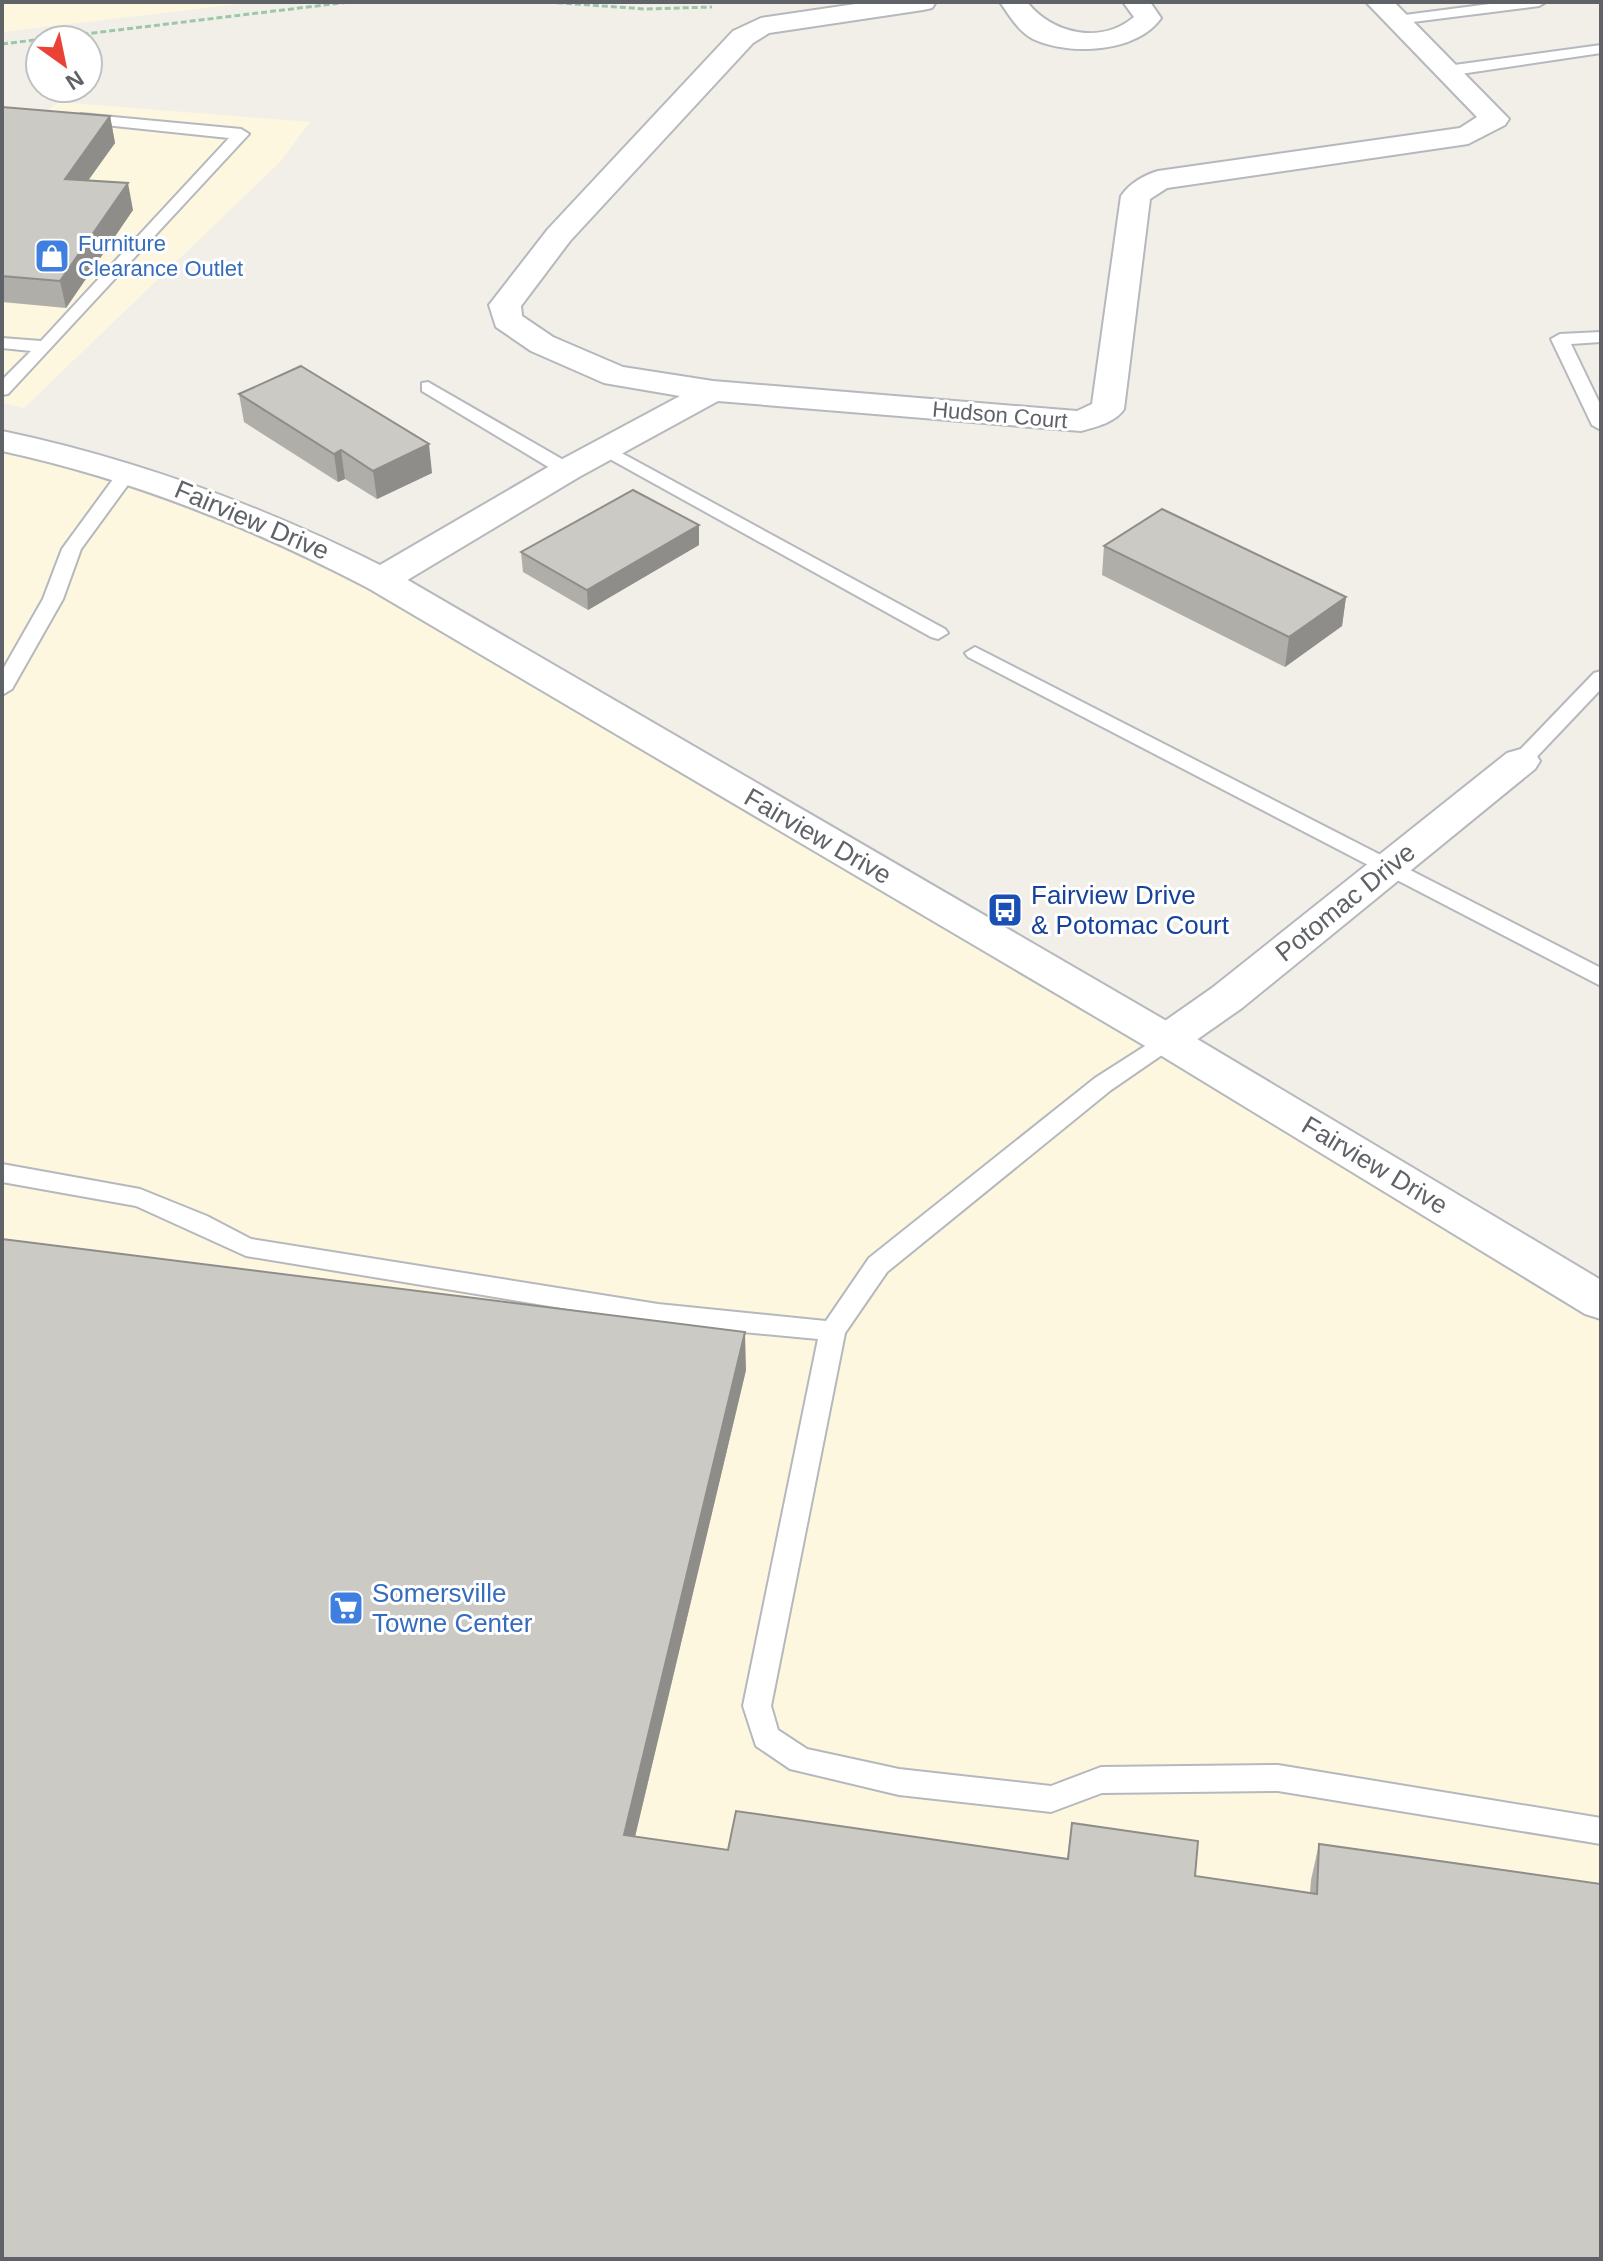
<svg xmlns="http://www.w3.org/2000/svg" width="1603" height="2261" font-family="Arial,sans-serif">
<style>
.commercial{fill:#fef7e0}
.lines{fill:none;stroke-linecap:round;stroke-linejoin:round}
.service-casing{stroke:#b5b8bc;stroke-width:4}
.minor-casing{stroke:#b5b8bc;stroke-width:4}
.tertiary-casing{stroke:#b5b8bc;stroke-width:4}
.path{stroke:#9cc7a9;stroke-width:3;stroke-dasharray:6 3;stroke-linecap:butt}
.service{fill:#fff;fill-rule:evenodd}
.minor{fill:#fff;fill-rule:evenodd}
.tertiary{fill:#fff;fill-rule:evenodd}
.wall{fill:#afaea9}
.shaded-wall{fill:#8f8d8a}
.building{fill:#cccac5;stroke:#8f8d8a;stroke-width:2}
.labels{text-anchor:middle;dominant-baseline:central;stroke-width:6;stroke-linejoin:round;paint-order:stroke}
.far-shop-label{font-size:22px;fill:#366cbe;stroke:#fff;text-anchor:start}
.far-street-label{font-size:22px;fill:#5f6368;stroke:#fff}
.street-label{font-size:26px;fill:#5f6368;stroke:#fff}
.transit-label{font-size:26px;fill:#164399;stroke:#fff;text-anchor:start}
.shop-label{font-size:26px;fill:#366cbe;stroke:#fff;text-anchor:start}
</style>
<rect width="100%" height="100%" fill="#f1efe8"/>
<path class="commercial" d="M2,2H256L2,32Z
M58,102L310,122L280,162L24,408L2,403V117L44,115Z
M2,441L230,506L1601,1302V2259H2Z"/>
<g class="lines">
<defs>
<path id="service" d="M1505,2H1546L1539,6L1397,24L1390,20L1397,16Z
M1601,45V53L1447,76L1439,71L1447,66Z
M81,114L241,129L249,134L8,394L2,395V380L31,351L2,348V338L41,341L229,138L76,122L73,119Z
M1601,332V342L1571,344L1601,406V430L1592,425L1551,339L1560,334Z
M428,382L574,466L576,470L574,474H560L422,391V383Z
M605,444L945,629L948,633L938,639L931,637L599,453V445Z
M129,465L138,471L81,549L63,599L12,689L2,695V671L43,599L62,549L122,467Z
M975,647L1601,968V986L968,657L965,653Z
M1601,671V689L1528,766H1514L1511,761L1514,756L1594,673Z
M1167,1032L1175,1034L1179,1040L1175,1046L1111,1090L887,1272L845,1333L771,1706L778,1730L807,1749L899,1769L1051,1786L1101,1767L1278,1765L1601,1818V1844L1278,1791L1102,1793L1051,1812L899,1795L790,1769L756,1746L743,1706L818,1339L658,1324L246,1256L136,1206L2,1182V1164L140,1189L207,1216L251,1239L658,1304L826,1321L869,1258L1095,1078Z"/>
<path id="minor" d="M869,2H936L932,8L923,10L769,33L753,43L570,241L521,306L522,316L553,337L623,367L713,381L1077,411L1092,404L1121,196C1129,184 1144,175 1158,171L1460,128L1477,117L1366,2H1394L1509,119L1505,125L1468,144L1167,188L1150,199L1124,409C1116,422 1096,427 1081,431L718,401L579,477L394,588L381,591L368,588L363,580L368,572L555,463L680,396L604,383L531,351L496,327L489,305L548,229L733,31L761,18Z
M1000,2H1027C1052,34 1101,45 1134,17L1123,2H1150L1161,18C1137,53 1069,56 1033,39C1019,32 1009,15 1000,2Z
M1521,749L1535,753L1540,761L1535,769L1242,1008L1182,1050L1167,1055L1152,1050L1146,1040L1152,1030L1212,988L1507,753Z"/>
<path id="tertiary" d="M2,431C140,460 268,508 394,572L1182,1030L1601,1280V1319L1585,1314L1152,1050L368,588C251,527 132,479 2,451Z"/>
</defs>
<use href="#service" class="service-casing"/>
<use href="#minor" class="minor-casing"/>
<use href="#tertiary" class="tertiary-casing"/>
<path class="path" d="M548,2L645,9L712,7
M2,44L349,2"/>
<use href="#service" class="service"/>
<use href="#minor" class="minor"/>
<use href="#tertiary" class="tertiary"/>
</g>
<path class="wall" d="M2,107L110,116L115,143L88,180L133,210L66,308L2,302Z
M239,394L432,473L377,499L345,479L338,482L244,422Z
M699,525V545L588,610L523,572L521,552Z
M1104,546L1346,597L1342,626L1285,667L1102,575Z
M746,1370L635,1837L728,1850L1067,1859L1072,1823L1195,1876L1310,1893L1311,1880L1319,1844L1601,1884L2,2259Z"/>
<path class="shaded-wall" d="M110,116L115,143L70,206L65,179Z
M128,183L133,210L66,308L60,281Z
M429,444L432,473L377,499L373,471Z
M341,450L345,479L338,482L334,454Z
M699,525V545L588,610L587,590Z
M1346,597L1342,626L1285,667L1289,637Z
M745,1332L746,1370L627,1870L624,1835Z"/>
<path class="building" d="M2,107L110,116L65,179L128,183L60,281L2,276Z
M301,366L429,444L373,471L341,450L334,454L239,394Z
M633,490L699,525L587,590L521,552Z
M1162,509L1346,597L1289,637L1104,546Z
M2,1239L745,1332L624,1835L728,1850L736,1811L1068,1859L1072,1823L1198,1841L1195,1876L1317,1894L1319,1844L1601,1884V2259H2Z"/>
<defs>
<symbol id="shop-square" viewBox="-11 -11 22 22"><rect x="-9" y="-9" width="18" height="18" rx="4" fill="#3f7fe0" stroke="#fff"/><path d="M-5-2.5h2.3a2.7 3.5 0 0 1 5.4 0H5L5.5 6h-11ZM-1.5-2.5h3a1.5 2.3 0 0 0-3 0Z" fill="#fff"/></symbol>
<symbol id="bus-square" viewBox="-11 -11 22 22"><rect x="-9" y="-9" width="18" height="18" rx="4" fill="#1a4fb4" stroke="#fff"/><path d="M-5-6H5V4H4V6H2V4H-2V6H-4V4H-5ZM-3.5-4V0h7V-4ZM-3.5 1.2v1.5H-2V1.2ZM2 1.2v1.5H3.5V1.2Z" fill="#fff"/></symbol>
<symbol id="supermarket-square" viewBox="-11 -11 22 22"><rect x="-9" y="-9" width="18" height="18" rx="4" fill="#3f7fe0" stroke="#fff"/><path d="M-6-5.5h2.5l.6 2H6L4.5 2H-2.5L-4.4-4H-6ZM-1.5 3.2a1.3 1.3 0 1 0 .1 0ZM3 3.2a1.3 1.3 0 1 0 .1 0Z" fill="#fff"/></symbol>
</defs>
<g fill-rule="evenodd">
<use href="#shop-square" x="32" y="236" width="40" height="40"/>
<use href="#bus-square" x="985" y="890" width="40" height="40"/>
<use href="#supermarket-square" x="326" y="1588" width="40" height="40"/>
</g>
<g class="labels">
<g class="far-shop-label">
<text x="78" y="243">Furniture<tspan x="78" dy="25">Clearance Outlet</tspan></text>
</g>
<g class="far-street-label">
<text transform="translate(1000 415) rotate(5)">Hudson Court</text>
</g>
<g class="street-label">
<text transform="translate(252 520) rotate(23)">Fairview Drive</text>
<text transform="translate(818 836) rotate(30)">Fairview Drive</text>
<text transform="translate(1345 902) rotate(-39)">Potomac Drive</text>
<text transform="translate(1375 1165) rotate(31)">Fairview Drive</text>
</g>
<g class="transit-label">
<text x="1031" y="895">Fairview Drive<tspan x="1031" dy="30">&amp; Potomac Court</tspan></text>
</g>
<g class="shop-label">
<text x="372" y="1593">Somersville<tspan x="372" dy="30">Towne Center</tspan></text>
</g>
</g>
<rect width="1603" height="2261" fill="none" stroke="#5f6368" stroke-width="8"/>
<g transform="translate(64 64) rotate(147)"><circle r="38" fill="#ffffff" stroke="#bfc1c3" stroke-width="2"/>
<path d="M0-6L14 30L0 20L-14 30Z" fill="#ea4335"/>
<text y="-12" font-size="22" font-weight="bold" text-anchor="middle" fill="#5f6368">N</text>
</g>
</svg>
